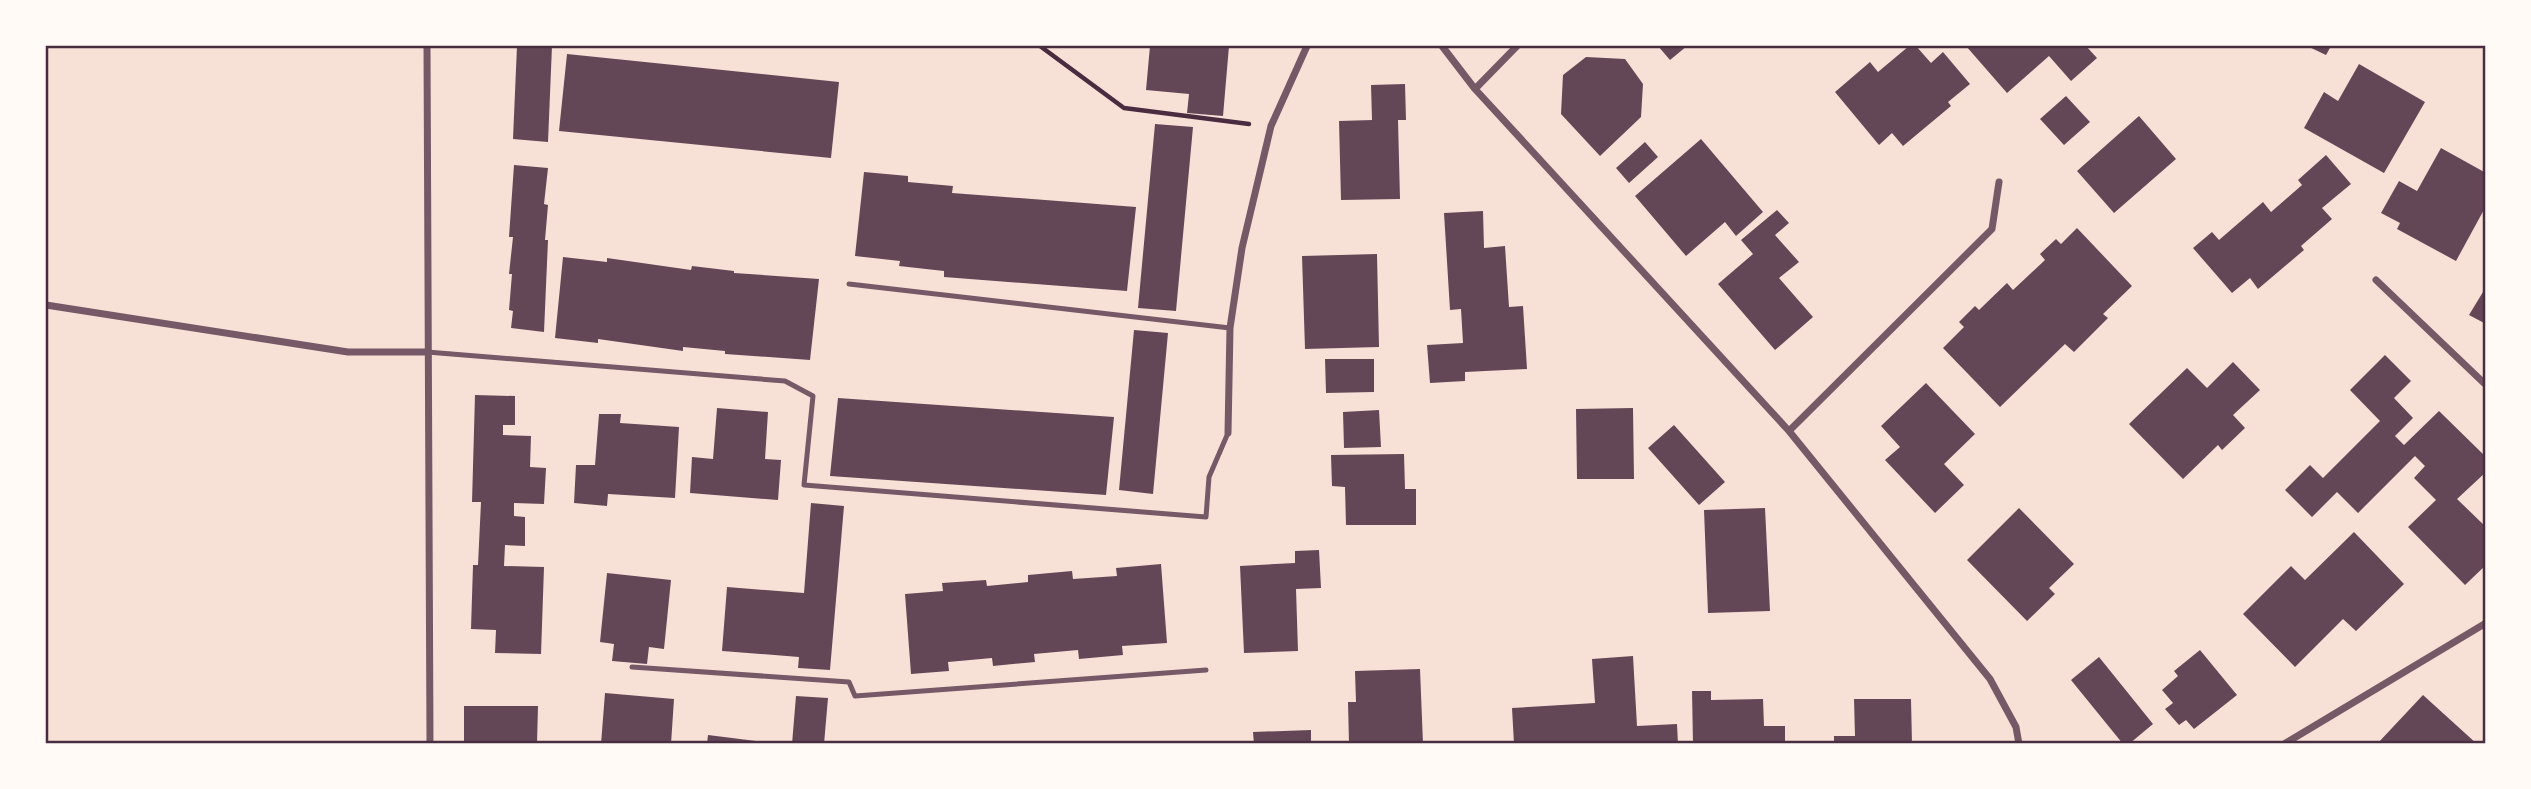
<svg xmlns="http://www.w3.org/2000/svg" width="2531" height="789" font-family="Ubuntu,sans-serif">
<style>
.building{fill:#644757}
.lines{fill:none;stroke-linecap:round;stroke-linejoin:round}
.path{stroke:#4a2c40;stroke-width:4.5}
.service{stroke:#755966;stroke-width:5}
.minor{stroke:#755966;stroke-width:7}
.neatline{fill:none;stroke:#4a2c40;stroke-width:2.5}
</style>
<rect width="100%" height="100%" fill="#f7e1d7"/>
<path class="building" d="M517,46H552L548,142L513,139Z
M1150,46H1229L1223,116L1187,113L1189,94L1146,90Z
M1658,46H1687L1670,60Z
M1909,46H1916L1931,63L1943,52L1970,84L1948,102L1951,106L1903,146L1892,133L1879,145L1835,92L1870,62L1878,72Z
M1966,46H2086L2097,58L2071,81L2049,56L2007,93Z
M2307,46H2331L2326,55Z
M567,54L839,82L831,158L559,131Z
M1586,57L1625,59L1643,84L1641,117L1600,156L1561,114L1563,75Z
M2359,64L2425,102L2384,173L2304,128L2324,92L2338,101Z
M1405,84L1406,120H1398L1400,199L1341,200L1339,121L1372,120L1371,85Z
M2066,96L2090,122L2064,145L2040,119Z
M2139,116L2176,159L2114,213L2077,171Z
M1155,124L1193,127L1176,311L1138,308Z
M1701,139L1763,212L1736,236L1725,222L1686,256L1635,196Z
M1645,142L1658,157L1629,183L1616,168Z
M2441,148L2486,173V206L2456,261L2397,229L2400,223L2381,213L2399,181L2417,191Z
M2326,155L2351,184L2322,208L2332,219L2301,246L2304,250L2258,289L2250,278L2232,293L2193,248L2212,232L2219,240L2263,202L2271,212L2302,185L2298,180Z
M514,165L548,168L544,204L548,205L545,240H548L544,332L511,328L513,311L509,310L512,274H509L513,237H509Z
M864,172L908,176V182L953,186L952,193L1136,207L1127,291L944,277V271L899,266L900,261L855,256Z
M1777,210L1789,223L1775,235L1799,262L1779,278L1813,317L1775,350L1718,284L1753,254L1741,240Z
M1483,211L1484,248L1505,246L1509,307L1523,306L1527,369L1465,372V381L1430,383L1427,345L1463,343L1461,309L1450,310L1444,213Z
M2077,228L2132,286L2103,314L2108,318L2074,352L2065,344L2000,407L1943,348L1964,327L1959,322L1975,306L1979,310L2007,283L2013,290L2045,260L2040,254L2056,239L2061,244Z
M1377,254L1379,347L1305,349L1302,256Z
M563,257L607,262V258L691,270L692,266L734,271V273L819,279L810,360L725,354V351L683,347V351L598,339V343L555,338Z
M2486,287V324L2469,315Z
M1134,330L1168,333L1153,494L1119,490Z
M2385,355L2411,381L2394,398L2413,418L2395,436L2404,445L2439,411L2486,457V472L2457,499L2486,527V565L2465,585L2408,527L2436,500L2414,478L2425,466L2415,456L2358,513L2337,492L2312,517L2285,490L2310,465L2323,478L2380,421L2350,390Z
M1325,359H1374V392L1326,393Z
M2233,362L2260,390L2233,415L2245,428L2222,450L2218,445L2183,479L2129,424L2187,368L2207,388Z
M1926,383L1975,434L1944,464L1964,485L1935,513L1885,460L1900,447L1881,426Z
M475,395L515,396V425H503V435L531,436L530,467L546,468L544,504L514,503V516L525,517V546L505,545L504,566L544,567L541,654L495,653L496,630L471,629L473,565H478L481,502H472Z
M838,398L1114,417L1106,495L830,476Z
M717,408L768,412L765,459L781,460L778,500L690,493L692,457L713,459Z
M1633,408L1634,479H1577L1576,409Z
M1379,410L1381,447L1344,448L1343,412Z
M599,414H621L620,423L679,427L675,498L608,494L607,506L574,503L576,465H595Z
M1674,425L1725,482L1699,505L1648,448Z
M1404,454L1405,489H1416V525H1346L1345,487L1332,486L1331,455Z
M811,503L844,506L830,670L798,668L799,657L722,651L727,587L804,593Z
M1765,508L1770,611L1708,613L1704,510Z
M2019,508L2074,564L2049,588L2055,594L2027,621L1967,560Z
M2354,532L2404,584L2356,631L2343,619L2295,667L2243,614L2291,566L2305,580Z
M1319,550L1321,588L1296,589L1298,651L1244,653L1240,566L1295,563V551Z
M1161,564L1167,643L1122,646L1123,655L1079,659L1078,650L1034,654L1035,662L993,666L992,658L948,662L949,671L911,674L905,594L943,591L942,583L986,580L987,586L1028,582V575L1072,571L1073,579L1117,576L1116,568Z
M607,573L671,580L664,649L649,647L647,664L612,661L614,644L600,642Z
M2200,650L2237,695L2194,729L2186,720L2179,725L2165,709L2173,703L2162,690L2178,676L2174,671Z
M1633,656L1637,726L1677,724L1678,744H1514L1512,708L1595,703L1592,659Z
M2099,657L2153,724L2129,744H2123L2071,680Z
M1420,669L1423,744H1349L1348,702H1356L1355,671Z
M1692,691H1711V700L1763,699L1764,726H1785V744H1693Z
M605,693L674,699L671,744H601Z
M2423,695L2477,744H2377Z
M796,696L828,698L824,744H792Z
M1854,699H1911L1912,744H1834V736H1855Z
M464,706H538L537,744H464Z
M1311,730V744H1254L1253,732Z
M708,735L765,742V744H707Z"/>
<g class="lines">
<path class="path" d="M1040,46L1124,108L1249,124"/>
<path class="service" d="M849,284L1230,328
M427,352L785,381L813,396L804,485L1206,517L1209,477L1228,433
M632,667L849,682L855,696L1206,670"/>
<path class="minor" d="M427,46L430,744
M1442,46L1475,89L1789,431L1990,679L2016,727L2019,744
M1475,89L1517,46
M2376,280L2486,385
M46,305L348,352H427
M1789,431L1992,229L1999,182
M1228,433L1230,328L1242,248L1271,126L1307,46
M2284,744L2486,623"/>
</g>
<rect width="2531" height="789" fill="none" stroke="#fffaf5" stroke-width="94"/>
<rect x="47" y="47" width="2437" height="695" class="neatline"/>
</svg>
